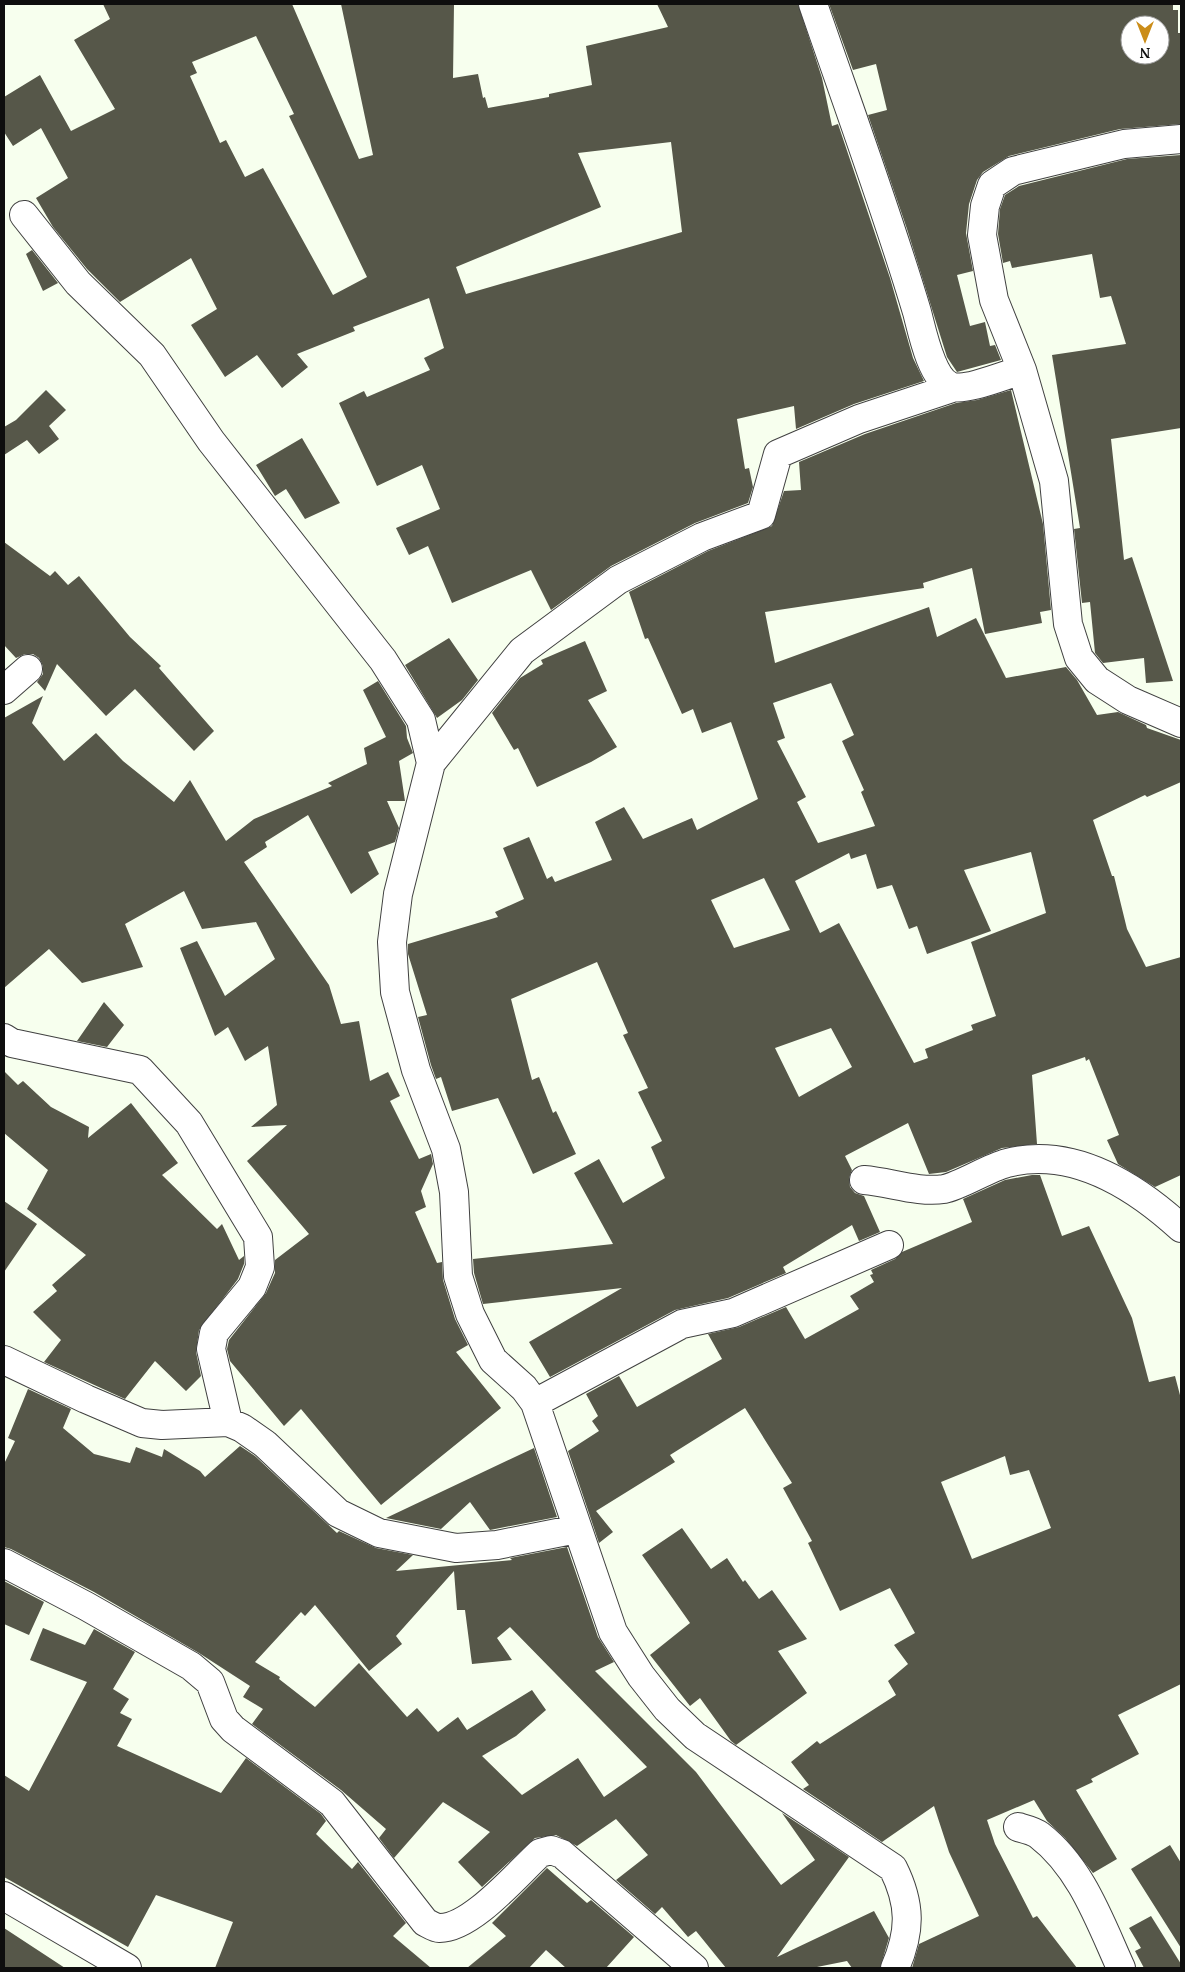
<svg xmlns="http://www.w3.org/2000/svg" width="1185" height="1972" font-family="'PT Serif',serif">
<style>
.building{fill:#565749;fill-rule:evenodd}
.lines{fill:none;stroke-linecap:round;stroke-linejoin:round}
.minor-casing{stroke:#414141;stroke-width:30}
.minor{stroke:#fff;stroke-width:28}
</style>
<rect width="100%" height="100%" fill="#f7ffee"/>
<path class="building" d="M103,4H292L359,159L373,155L341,4H454L453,78L478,74L483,98L485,97L488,108L549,97V94L592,85L586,46L668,27L657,4H798L822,78L832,126L838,124L890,278L913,358L924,381L854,404L796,429L794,406L737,419L745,469L749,468L753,487L748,503L695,523L611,566L551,610L531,570L452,603L428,546L409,555L396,528L440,509L422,465L377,486L339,403L364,391L367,397L430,370L424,358L444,348L429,298L353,327L355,331L297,354L308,367L282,388L257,355L225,377L191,325L217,309L191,258L120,302L87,269L53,227L36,198L68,178L41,128L13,146L4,132V97L40,75L71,131L115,109L74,40L110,19ZM256,36L294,114L289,116L367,277L333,295L263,168L245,177L226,140L220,143L190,76L197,73L192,62ZM671,142L682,232L466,294L456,267L601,207L578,153Z
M829,4H1173V10H1178V33H1181V124L1120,129L1009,156L983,172L977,180L969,204L966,233L973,271L957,275L970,326L985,322L990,346L995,345L1001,360L957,372L947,357L907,229L868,115L887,110L876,64L853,70ZM1130,25H1160V55H1130Z
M1181,155V428L1111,439L1124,560L1132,557L1173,681L1146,683L1144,658L1103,663L1095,653L1090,602L1082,603L1074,529L1080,528L1052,355L1126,344L1111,296L1100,298L1092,254L1012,268L1010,261L1003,263L998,234L1000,209L1005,195L1019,186L1127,159Z
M32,250L58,283L43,291L26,254Z
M46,390L66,410L49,426L59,439L39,454L27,440L4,455V427L16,420Z
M1011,390L1043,524L1051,610L1040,612L1042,623L985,634L972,568L923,583L924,588L765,612L775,663L929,607L937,637L976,618L1006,678L1066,667L1077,680L1097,715L1118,712L1146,725L1147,728L1181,740V782L1147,797L1145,795L1093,820L1112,876H1114L1127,929L1146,967L1181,957V1175L1155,1187L1118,1164L1107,1140L1119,1135L1089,1059L1086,1061L1085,1057L1032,1075L1037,1144L1002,1148L946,1172L929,1174L908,1123L845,1156L852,1170L849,1178L850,1187L855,1193L864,1196L880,1232L859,1241L852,1225L783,1267L786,1273L728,1298L675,1310L550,1377L529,1342L622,1288L483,1304L474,1273L473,1259L613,1244L574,1173L599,1159L623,1203L665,1178L651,1147L662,1141L638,1092L648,1088L623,1035L628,1033L597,962L511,999L532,1080L539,1077L553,1113L556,1111L576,1154L533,1174L498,1098L452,1111L441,1077L436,1079L431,1065L418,1017L427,1015L408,954V944L498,917L495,912L524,899L503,848L529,837L547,879L552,876L555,882L612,860L595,822L624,807L643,839L692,818L697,830L758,799L731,722L702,733L693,709L682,714L648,638L645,639L629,592L708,551L772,526L784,491L801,490L799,462L865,434L956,403L977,400ZM831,683L854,735L842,741L864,790L861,792L875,826L818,843L797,802L806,797L777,741L785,738L773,703ZM1031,852L1046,913L971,942L996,1016L971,1025L973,1030L925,1049L928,1058L914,1063L839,923L820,933L795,881L849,853L851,859L866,854L877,889L892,885L909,929L917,926L927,954L991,931L964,870ZM764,878L790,930L734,948L711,900ZM831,1028L852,1067L799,1097L775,1048Z
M302,438L340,503L305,519L286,489L275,496L256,465Z
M4,542L50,576L55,571L68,585L79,576L130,637L161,666L159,668L214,731L194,751L135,689L106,716L57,664L45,691L37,682L43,674V666L39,658L33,654H25L16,658L4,645Z
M449,638L478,680L462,700L437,718L405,665Z
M585,641L607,691L588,700L617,747L591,762L537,787L518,748L514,750L492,713L520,678L543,664L541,660Z
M378,681L406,726L407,738L413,753L399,761L405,801H387L399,828L395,842L368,852L379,874L351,894L308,815L265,842L267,847L244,862L329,985L341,1024L359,1021L370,1081L388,1072L400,1096L390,1101L419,1159L431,1154L433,1164L421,1191L426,1207L415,1212L437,1263L442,1262L443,1280L455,1319L468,1345L456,1352L501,1408L381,1505L301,1409L284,1426L230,1361L227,1349L229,1340L266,1293L275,1273V1260L309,1234L247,1161L287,1125L251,1127L277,1105L268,1046L245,1061L228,1027L215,1036L180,948L197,941L225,996L275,959L256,922L202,929L184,891L125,924L143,967L82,983L49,949L4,988V718L43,696L32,723L64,761L96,733L123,761L174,802L190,780L226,841L254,819L332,786L328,783L367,764L364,748L386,737L363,690Z
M104,1002L124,1025L107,1047L77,1041Z
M4,1071L18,1085L23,1081L51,1107L89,1127L88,1138L131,1103L178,1163L162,1175L217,1229L222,1224L239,1260L244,1256V1264L238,1279L199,1330L196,1352L201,1376L186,1391L155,1361L125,1399L44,1362L61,1340L33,1312L57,1291L52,1285L86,1255L27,1209L48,1170L4,1133Z
M1032,1175H1040L1062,1236L1089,1226L1132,1318L1149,1382L1175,1376L1181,1399V1684L1118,1715L1139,1754L1091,1779L1093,1782L1076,1790L1117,1859L1093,1873L1065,1838L1047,1821L1034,1800L987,1820L995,1844L1033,1918L1037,1916L1077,1968H912L919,1944L979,1916L949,1852L934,1806L882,1842L803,1789L809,1785L791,1762L817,1741L820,1744L896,1695L888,1681L908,1664L894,1645L915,1633L890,1588L840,1611L808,1543L812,1541L783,1488L792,1483L745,1408L670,1455L675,1462L596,1511L613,1532L599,1543L568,1451L599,1431L592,1421L598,1416L586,1394L619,1376L637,1407L722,1359L708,1334L739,1327L786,1307L805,1339L859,1309L850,1296L874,1282L870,1275L873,1274L871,1270L895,1259L902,1252L972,1222L963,1199L1005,1180ZM1005,1456L1010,1475L1029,1470L1051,1528L972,1559L941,1482Z
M4,1201L37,1224L4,1272Z
M28,1389L71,1409L63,1428L94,1454L130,1463L136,1447L162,1457L164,1449L200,1471L205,1477L240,1446L255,1456L337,1533L339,1531L376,1548L413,1555L396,1571L512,1560L510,1558L567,1547L598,1637L614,1662L595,1671L696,1772L781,1885L815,1860L782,1813L849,1857L777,1957L874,1911L889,1938L880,1968H852L847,1961L812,1968H726L696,1931L688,1937L662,1907L655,1914L616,1880L648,1855L616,1819L577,1846L556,1835L535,1838L482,1887L458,1862L490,1832L443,1802L394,1858L379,1838L386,1829L341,1790L252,1724L263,1709L243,1697L250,1686L199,1653L94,1592L11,1549L4,1547V1464L15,1441L8,1438ZM454,1571L457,1610H465L472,1664L512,1660L497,1638L510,1627L647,1767L604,1797L578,1758L522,1795L482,1756L516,1736L546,1710L532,1690L467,1730L458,1717L438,1732L417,1708L407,1717L359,1663L315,1707L279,1679L280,1677L255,1662L301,1612L305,1616L315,1605L369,1671L402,1644L396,1636Z
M534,1448L557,1517L490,1530L470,1502L441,1529L386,1518Z
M682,1528L711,1569L727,1558L743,1582L745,1580L759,1599L772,1590L807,1639L778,1651L807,1693L736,1745L731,1741L700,1698L690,1706L650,1655L690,1623L642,1555Z
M4,1581L44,1602L29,1635L4,1624Z
M43,1628L85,1645L94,1629L135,1652L113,1689L129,1699L120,1713L132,1719L117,1746L221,1793L246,1758L321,1814L326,1821L316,1834L352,1869L358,1862L406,1923L393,1936L431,1968H215L233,1922L156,1895L128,1947L4,1877V1775L29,1791L87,1682L30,1660Z
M1170,1845L1181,1863V1948L1131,1869Z
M547,1868L587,1903L591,1900L634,1937L606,1968H566L546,1950L529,1968H467L506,1936L492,1923Z
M1151,1916L1181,1964V1968H1144L1135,1951L1141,1948L1129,1928Z
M4,1928L65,1968H4Z"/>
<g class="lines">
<defs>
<path id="minor" d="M813,4C848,106 886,208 917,312C922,331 931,377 950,386C962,393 1008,374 1022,370
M1181,139L1124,144L1013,171L992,185L985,206L982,235L994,300L1022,370L1054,481L1068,624L1079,658L1097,680L1128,700L1181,723
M24,215L78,283L152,355L211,441L383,660L421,720L431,763L398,894L392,942L395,992L416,1070L446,1149L454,1192L458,1276L470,1314L493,1360L524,1388L535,1403L613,1632L641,1676L667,1709L695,1736L893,1868C911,1904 911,1931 895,1968
M4,690L28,669
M431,763L522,651L618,580L702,537L761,515L778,454L859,419L952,388
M4,1038L12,1043L140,1070L189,1123L258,1237L260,1267L252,1287L214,1333L211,1349L228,1422
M864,1180C890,1182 918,1193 944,1189C960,1186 988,1168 1007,1163C1073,1146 1135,1186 1181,1228
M4,1360L86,1399L142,1423L162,1425L228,1422L242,1428L265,1444L338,1513L379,1533L456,1548L497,1545L577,1529
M535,1403L682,1324L733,1313L889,1245
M4,1563L86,1606L191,1666L210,1682L224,1719L233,1729L332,1803L425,1922C429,1924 435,1928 439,1928C471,1929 517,1874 540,1853L551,1850L562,1854L694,1968
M1018,1827C1025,1829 1034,1831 1039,1835C1081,1867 1100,1922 1121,1968
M4,1896L127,1968"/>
</defs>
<use href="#minor" class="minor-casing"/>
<use href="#minor" class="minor"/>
</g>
<rect width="1185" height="1972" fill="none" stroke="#0e0e0e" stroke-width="10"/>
<g transform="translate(1145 40) rotate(180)"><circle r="24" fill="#ffffff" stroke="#9f9f9f"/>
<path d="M0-4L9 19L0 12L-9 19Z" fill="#cb8d19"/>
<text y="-8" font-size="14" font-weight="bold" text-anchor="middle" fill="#0e0e0e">N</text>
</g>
</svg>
